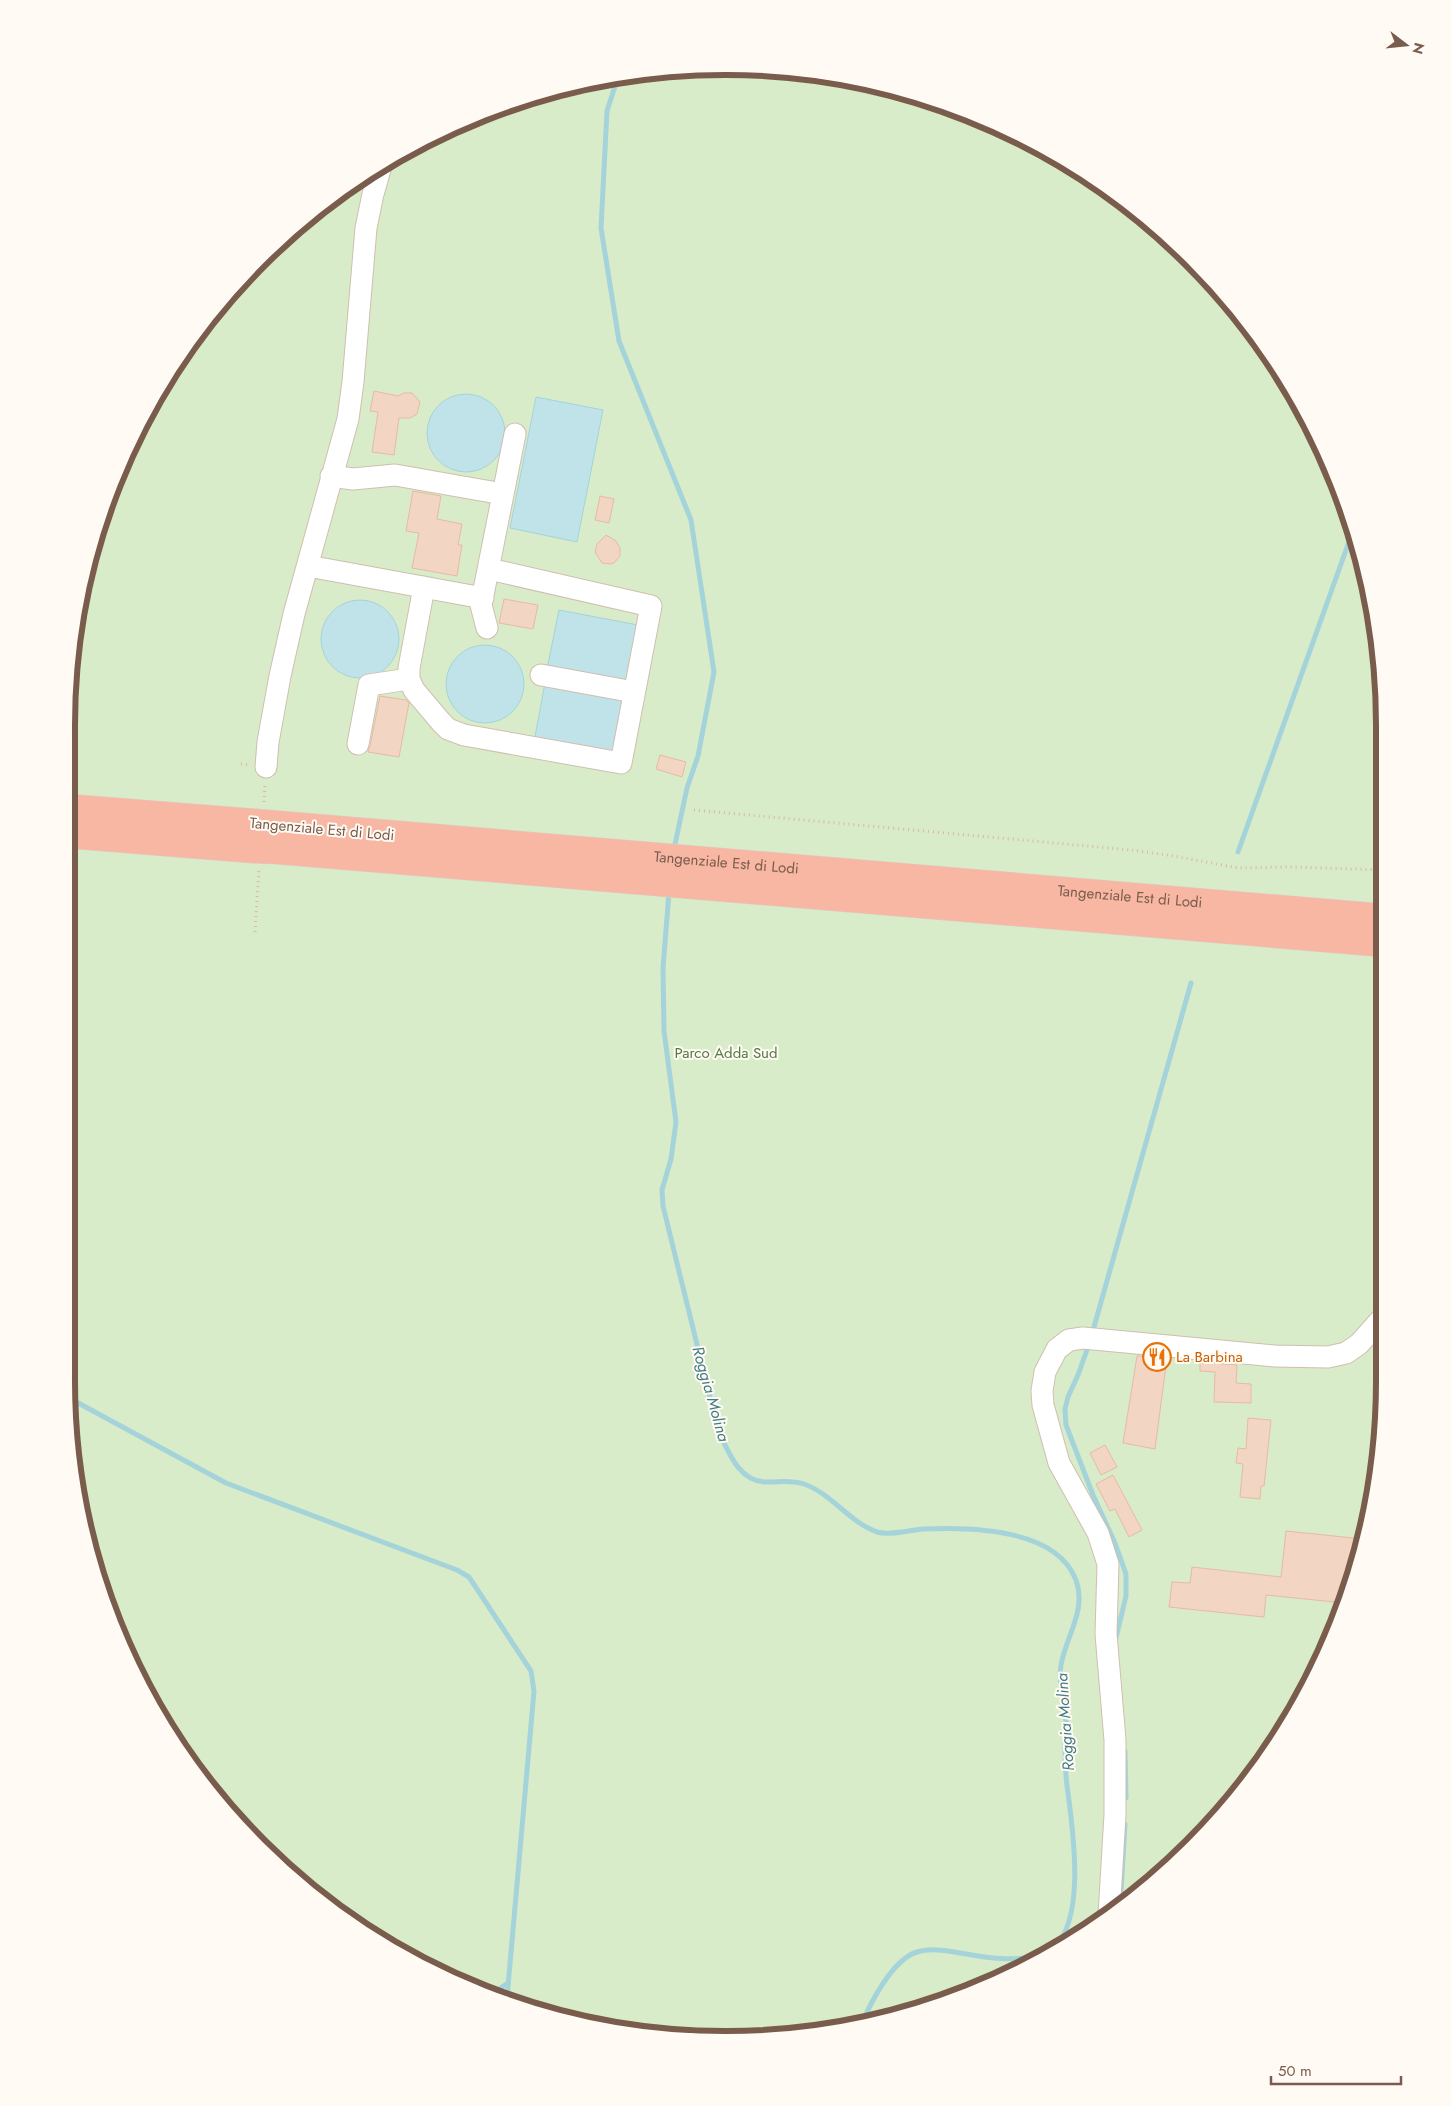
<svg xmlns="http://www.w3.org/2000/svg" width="1451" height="2106" font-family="Jost,sans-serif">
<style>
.green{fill:#d8ecc9}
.water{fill:#bfe3e8;stroke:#a5d3da}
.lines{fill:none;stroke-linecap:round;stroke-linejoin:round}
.stream{stroke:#a5d3da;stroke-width:5}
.building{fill:#f3d5c3;stroke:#e6bba3}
.minor-casing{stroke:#d1beb0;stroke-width:23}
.highway-casing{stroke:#dad1cd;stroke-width:29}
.path{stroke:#d9b8a5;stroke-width:3;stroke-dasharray:1 4;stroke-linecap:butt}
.minor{stroke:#fff;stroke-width:21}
.highway{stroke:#f7b7a3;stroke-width:28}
.highway-bridge-casing{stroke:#dad1cd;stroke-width:29;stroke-linecap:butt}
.highway-bridge{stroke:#f7b7a3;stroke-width:28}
.labels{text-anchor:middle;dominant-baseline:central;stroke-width:4;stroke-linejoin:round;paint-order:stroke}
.street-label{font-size:15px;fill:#7a5c4d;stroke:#fffaf3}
.park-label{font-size:15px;fill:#537a41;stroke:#fffaf3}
.food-label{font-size:15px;fill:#c56008;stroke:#fffaf3;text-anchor:start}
.water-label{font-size:16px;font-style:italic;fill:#437c86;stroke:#fffaf3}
.rim{fill:none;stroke:#7a5c4d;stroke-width:6}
</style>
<rect width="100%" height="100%" fill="#fdf6ec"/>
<path class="green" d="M726,66L854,79L978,117L1092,178L1192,260L1249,324L1317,434L1372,597L1385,726V1381L1372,1509L1334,1633L1273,1747L1191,1847L1127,1904L1017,1972L854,2027L726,2040L640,2034L473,1989L396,1951L291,1876L177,1747L117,1633L89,1551L66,1380V725L79,597L134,434L202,324L260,259L359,177L473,116L597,79Z"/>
<path class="water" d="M427 433a39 39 0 1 1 78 0a39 39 0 1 1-78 0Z
M536,397L603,410L577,542L510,528Z
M321 639a39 39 0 1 1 78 0a39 39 0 1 1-78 0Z
M559,610L638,625L627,684L547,669Z
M446 684a39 39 0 1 1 78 0a39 39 0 1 1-78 0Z
M545,683L625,697L614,757L534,742Z"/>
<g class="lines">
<path class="stream" d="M618,77L607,111L601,228L619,341L691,520L714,672L698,756L687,788L674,849
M1238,852L1351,536
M669,892L663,968L664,1031L676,1122L671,1159L662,1190L663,1206L718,1430C728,1451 739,1483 768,1482C780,1482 792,1480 804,1484C832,1494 849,1522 877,1532C891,1536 909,1530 923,1529C969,1527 1056,1528 1076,1580C1087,1610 1066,1636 1061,1665C1059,1677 1061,1689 1064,1700C1067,1714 1066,1727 1065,1741C1065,1759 1065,1776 1068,1793C1073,1831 1086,1921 1053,1948C1038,1961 1013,1959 994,1958C970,1957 940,1945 917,1952C893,1959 870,2003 862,2024
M1092,1334L1191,983
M1089,1344L1078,1375L1068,1397L1065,1409L1066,1425L1093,1495L1115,1543L1126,1574V1596L1116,1638
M69,1398L226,1483L457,1570L469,1577L531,1671L534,1691L507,1998
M1125,1751L1126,1798
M1121,1892L1125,1824
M495,1995L499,1989L508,1983"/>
</g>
<path class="building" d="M374,391L398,396L404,393H412L420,402L417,414L410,418H399L394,455L372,452L378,412L370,411Z
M413,491L441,496L437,519L462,524L458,545H462L457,576L412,568L419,533L406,531Z
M600,496L614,499L609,523L595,520Z
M606,535L616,541L620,548V556L614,563L610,564L602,563L595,552L597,544Z
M504,599L538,605L533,629L499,623Z
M380,696L406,700L409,703L399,757L368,752L370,746Z
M660,755L686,762L682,777L656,769Z
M1137,1356L1167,1358L1155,1449L1123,1443Z
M1200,1362L1237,1365L1236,1383L1251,1384V1403L1214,1402L1215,1372L1200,1371Z
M1248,1418L1271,1420L1264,1486H1261L1260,1499L1240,1497L1243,1464L1236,1463L1238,1448L1246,1449Z
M1105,1445L1117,1467L1101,1475L1090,1453Z
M1113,1475L1142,1530L1129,1537L1115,1509L1110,1511L1096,1484Z
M1286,1531L1363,1539L1344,1603L1266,1595L1264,1617L1169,1607L1172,1582L1190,1583L1192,1567L1281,1577Z"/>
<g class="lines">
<defs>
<path id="minor" d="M331,476L353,479L395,475L503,494
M308,566L483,598
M424,587L409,668V679L414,690L441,722L448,729L464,735L621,763L651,606L489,569
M487,628L481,605L515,434
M541,675L634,692
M358,744L369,685L409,679
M266,767L268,742L280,676L294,614L348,419L353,382L366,228L373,194L381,166
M1109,1915L1115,1815V1740L1106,1634L1108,1564L1098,1533L1059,1463L1043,1405L1042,1391L1045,1372L1057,1349L1069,1340L1083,1338L1275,1356L1328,1357L1346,1353L1359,1344L1385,1315"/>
<g id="highway">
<path d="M66,808L255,823"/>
<path id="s1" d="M279,825L1385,918"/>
<path d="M66,834L253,849"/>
<path d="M277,850L1385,943"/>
</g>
</defs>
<use href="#minor" class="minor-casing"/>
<use href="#highway" class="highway-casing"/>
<path class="path" d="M241,764L249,765
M264,802L265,786
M694,810L1131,850L1174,856L1238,868L1290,867L1385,870
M255,932L259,870"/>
<use href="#minor" class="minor"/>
<use href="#highway" class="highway"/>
<defs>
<path id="highway-bridge" d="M255,823L279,825
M253,849L277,850"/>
</defs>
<use href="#highway-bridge" class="highway-bridge-casing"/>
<use href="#highway-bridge" class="highway-bridge"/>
</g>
<defs>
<symbol id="restaurant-ring" viewBox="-11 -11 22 22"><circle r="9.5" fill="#fffaf3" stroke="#e8710a" stroke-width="1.5"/><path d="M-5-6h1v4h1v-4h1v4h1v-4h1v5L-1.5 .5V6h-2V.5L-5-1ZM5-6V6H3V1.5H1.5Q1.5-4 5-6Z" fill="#e8710a"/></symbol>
</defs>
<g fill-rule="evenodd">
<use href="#restaurant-ring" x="1141" y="1341" width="32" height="32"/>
</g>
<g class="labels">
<g class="street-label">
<text transform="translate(322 829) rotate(5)">Tangenziale Est di Lodi</text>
<text stroke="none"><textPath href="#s1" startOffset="449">Tangenziale Est di Lodi</textPath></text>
<text stroke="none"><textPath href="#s1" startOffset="854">Tangenziale Est di Lodi</textPath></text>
</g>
<g class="park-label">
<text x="726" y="1053">Parco Adda Sud</text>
</g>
<g class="food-label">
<text x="1176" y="1357">La Barbina</text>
</g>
<g class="water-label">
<text transform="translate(711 1394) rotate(74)">Roggia Molina</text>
<text transform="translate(1065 1722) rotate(-94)">Roggia Molina</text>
</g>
</g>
<path d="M0 0H1451V2106H0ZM725 75H726A650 650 0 0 1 1376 725V1381A650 650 0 0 1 726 2031H725A650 650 0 0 1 75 1381V725A650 650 0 0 1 725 75Z" fill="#fffaf3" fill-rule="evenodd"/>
<path class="rim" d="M725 75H726A650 650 0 0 1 1376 725V1381A650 650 0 0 1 726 2031H725A650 650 0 0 1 75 1381V725A650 650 0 0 1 725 75Z"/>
<g transform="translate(1406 45) rotate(106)" stroke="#fffaf3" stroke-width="4" paint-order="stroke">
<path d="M0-4L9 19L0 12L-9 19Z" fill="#7a5c4d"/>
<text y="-8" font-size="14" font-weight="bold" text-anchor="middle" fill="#7a5c4d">N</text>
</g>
<path d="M1271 2076v8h130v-8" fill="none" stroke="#7a5c4d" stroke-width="2.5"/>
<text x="1278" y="2076" font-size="15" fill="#7a5c4d" stroke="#fffaf3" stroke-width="4" paint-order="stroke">50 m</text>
</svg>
